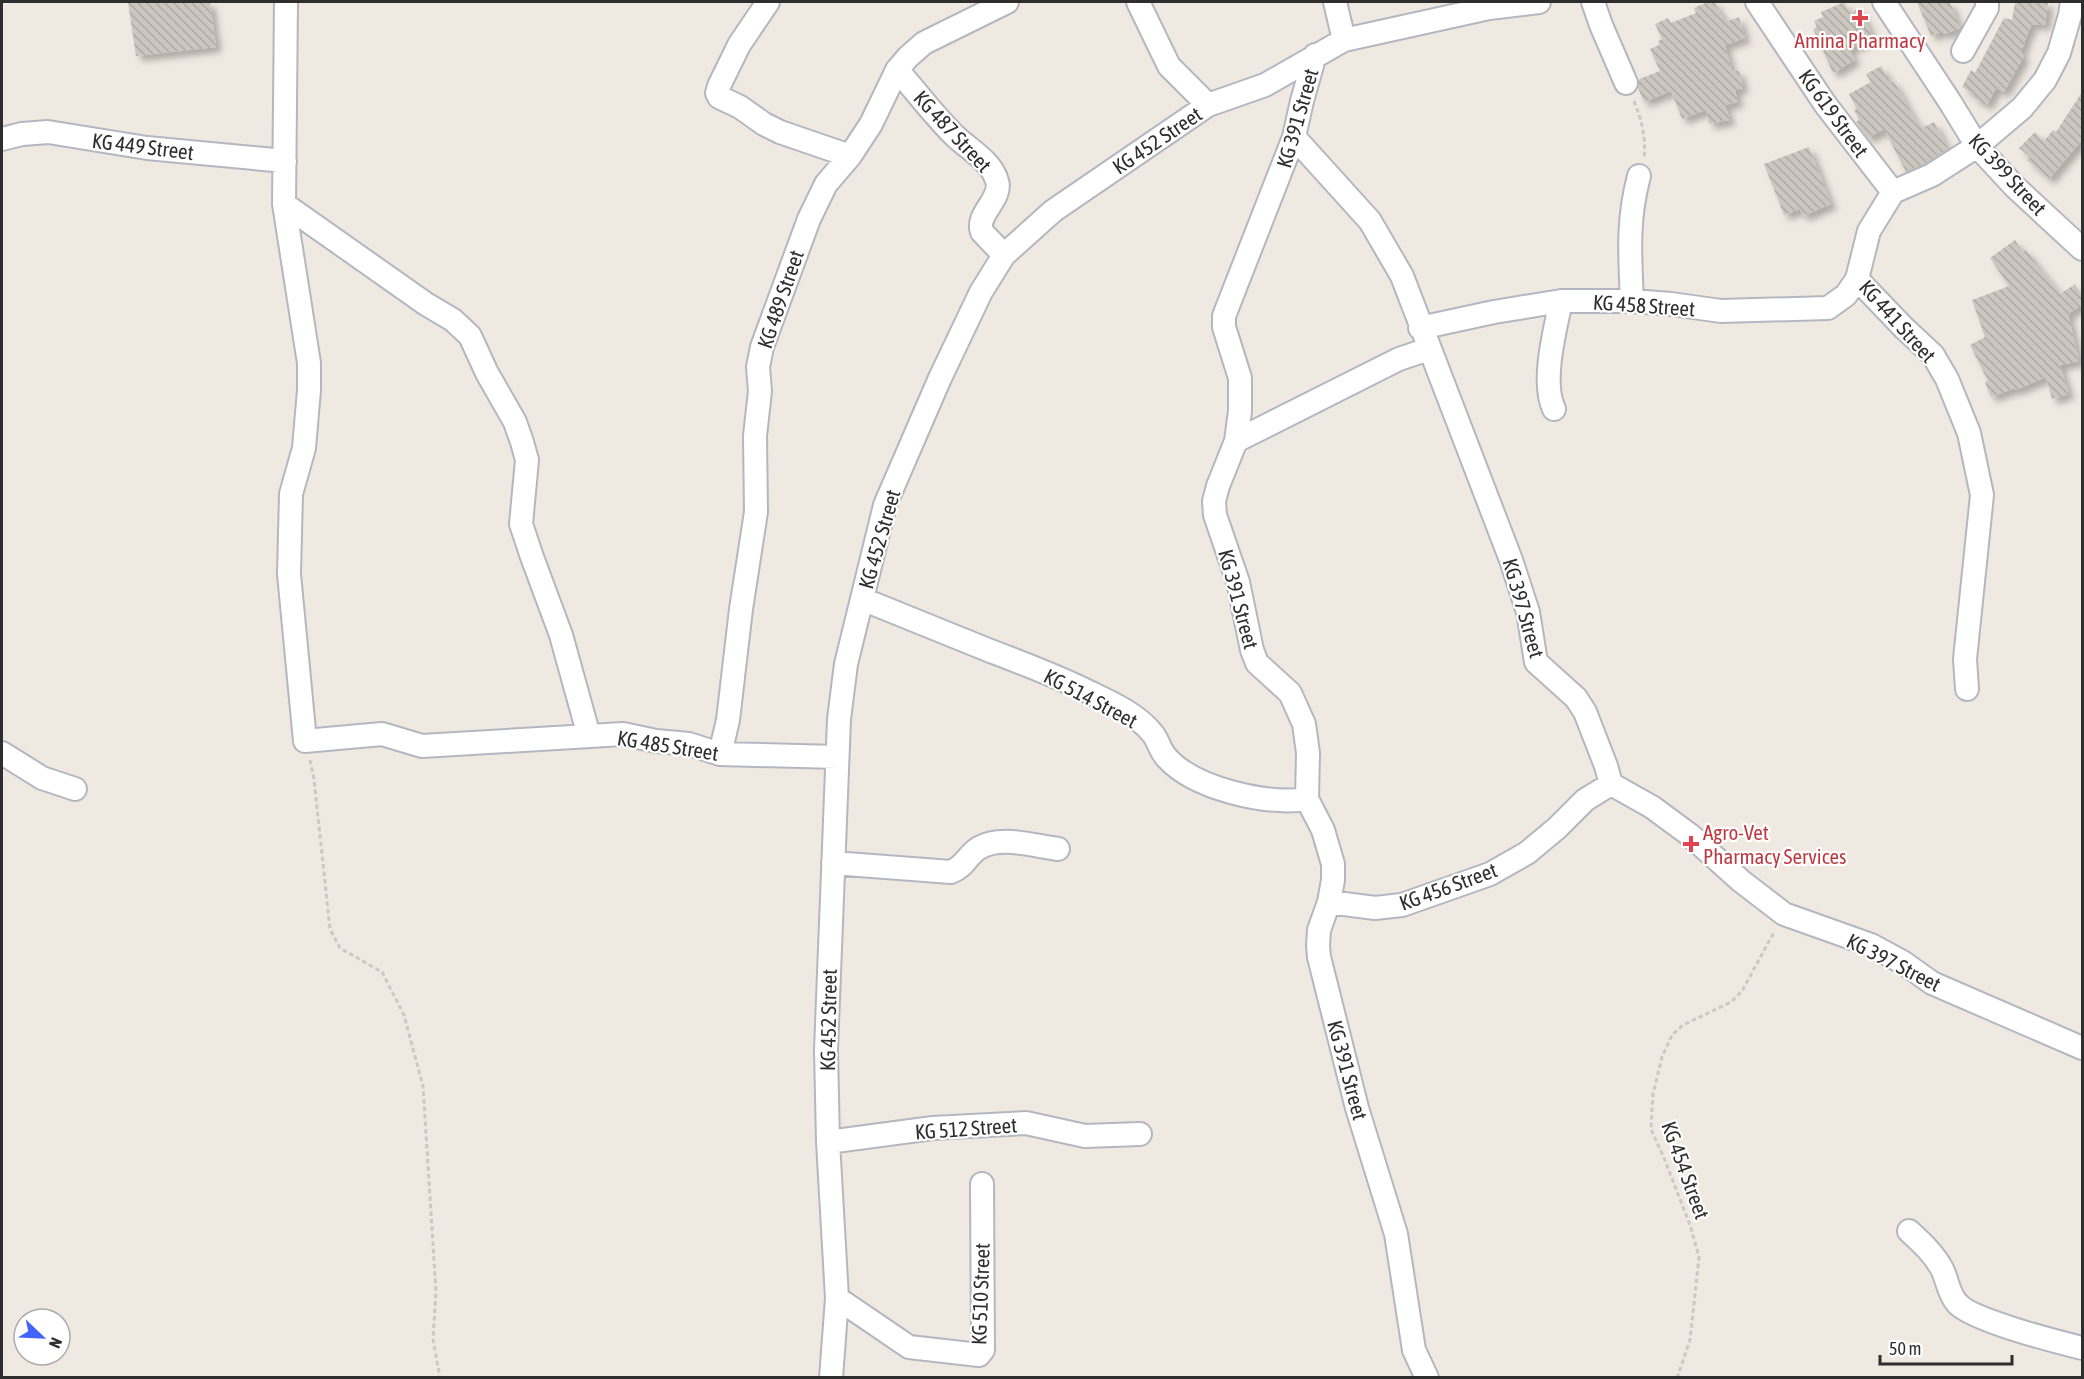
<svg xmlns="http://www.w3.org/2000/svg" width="2084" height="1379" font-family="'Asap Condensed',sans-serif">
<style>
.building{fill:url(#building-back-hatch);filter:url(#shadow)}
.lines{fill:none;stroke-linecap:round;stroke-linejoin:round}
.minor-casing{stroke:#b4b7c1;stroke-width:26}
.path{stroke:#c9c9c9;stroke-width:3;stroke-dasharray:4.5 3;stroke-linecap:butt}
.minor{stroke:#fff;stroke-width:22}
.health-dot{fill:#e0444e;stroke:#fff;stroke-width:2}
.labels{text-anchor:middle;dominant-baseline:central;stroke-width:4.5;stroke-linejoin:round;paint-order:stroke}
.health-label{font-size:21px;fill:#be3a42;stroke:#fff}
.street-label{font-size:21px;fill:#2e2e2e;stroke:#fff}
</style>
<defs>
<pattern id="building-back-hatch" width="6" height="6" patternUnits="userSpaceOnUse" patternTransform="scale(1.5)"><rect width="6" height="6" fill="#cbc7bf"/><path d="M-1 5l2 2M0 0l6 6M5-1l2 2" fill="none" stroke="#afaba4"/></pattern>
<filter id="shadow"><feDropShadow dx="5.5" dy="5.5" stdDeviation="3" flood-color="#0004"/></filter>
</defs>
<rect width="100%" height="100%" fill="#efe9e1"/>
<path class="building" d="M128,2H210L216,47L136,56Z
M1708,2H1715L1721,16L1725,15L1728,21L1739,17L1745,38L1725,45L1732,72L1739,70L1743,88L1735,90L1738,102L1725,105L1730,120L1709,124L1706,110L1682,119L1671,91L1644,102L1638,88L1639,79L1660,71L1650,49L1659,45L1658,41L1662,39L1655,24L1668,18L1671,23L1696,13L1694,8Z
M1844,2L1850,13L1860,8L1873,38L1849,49L1855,60L1833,73L1813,29L1817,27L1814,21L1823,17L1821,12Z
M1917,2H1950L1960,28L1944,34L1943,31L1931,36Z
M2015,2H2048L2045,25L2032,24L2024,42L2025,44L2020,51L2024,56L2004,92L1996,88L1987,105L1972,97L1974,94L1962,87L1971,70L1975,73L2004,18L2012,20Z
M1881,66L1891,83L1894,81L1916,122L1919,121L1922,128L1934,122L1948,149L1926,163L1906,172L1884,129L1868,138L1856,122L1859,120L1854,110L1857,109L1849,94L1871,82L1866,74Z
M2082,92V140L2049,179L2027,160L2030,157L2019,148L2035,132L2044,141L2053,130L2056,132Z
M1809,147L1831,204L1803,216L1800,209L1784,215L1764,164Z
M2015,240L2023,252L2026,250L2060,294L2075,284L2082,296V305L2068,314L2079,361L2060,365L2069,394L2052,399L2046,377L2016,390L2015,388L1991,397L1985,382L1988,381L1970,345L1985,337L1972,300L2009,286L1990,258Z"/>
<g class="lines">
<defs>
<path id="minor" d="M286,2L284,204L309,363V390L304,448L291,494L289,574L305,741L382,734L422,746L623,734L656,741L689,744L720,754L837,757
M768,2L739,45L719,86L717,93L719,97L740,107L764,124L780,132L850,156
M1138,2L1169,66L1208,105
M1335,2L1344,40
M1593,2L1601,25L1626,83
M1757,2L1825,104L1893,192
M1884,2L1950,102L1977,146L2015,187L2082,249
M1963,51L1987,8V2
M1315,55L1302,101L1294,137L1224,316V327L1240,378V411L1236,441L1218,486L1214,501L1215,515L1238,582L1252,650L1257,663L1290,693L1304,724L1308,753L1307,799L1323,830L1333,864V880L1329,902L1319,930L1318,945L1319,957L1357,1108L1396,1234L1414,1350L1427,1378
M897,70C917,92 935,117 956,137C970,150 992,162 997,181C1003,199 975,214 982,232L1004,255
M1294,137L1370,221L1402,276L1511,560L1528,612L1536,662L1576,698L1585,712L1606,766L1611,784L1652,807L1690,835L1741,881L1784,914L1871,945L1904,963L1932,983L2082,1048
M2,139L22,134L48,132L147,148L285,161
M284,204L426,304L453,320L470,336L487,373L515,422L522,442L527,460L521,524L532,557L561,635L589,736
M1857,279L1904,328L1933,355L1947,379L1969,433L1982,495L1965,659L1967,689
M1632,301C1630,255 1627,221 1639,176
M1420,328L1494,312L1561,301H1632L1671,304L1721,311L1828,308L1846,295L1857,279L1869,231L1893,192L1932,175L1977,146L2022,108L2045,80L2059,53L2070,15L2072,2
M1554,409C1541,382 1555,330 1561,301
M1236,441L1399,359L1429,349
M862,599C904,616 946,633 988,650C1022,663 1057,676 1089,692C1112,703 1137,714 1153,734C1159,742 1160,751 1167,758C1195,789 1266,805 1307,799
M2,753L42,778L75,789
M720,754L728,720L741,609L756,512L755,436L760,391L758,367L762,347L809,219L826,184L850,156L871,124L897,70L908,57L924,43L1007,2
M833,863L951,872C966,866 967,855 979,848C1001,835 1034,846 1058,849
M1329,902L1375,908L1402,905L1490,874L1527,853L1557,828L1585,800L1611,784
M828,1142L933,1128L1026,1123L1085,1136L1140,1134
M1909,1231C1922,1243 1934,1254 1942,1269C1948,1281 1948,1293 1957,1303C1970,1320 2058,1342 2082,1348
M837,1298L909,1347L979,1355L983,1350L982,1184
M831,1378L837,1298L828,1142L826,1050L839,719L846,664L885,505L940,378L981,292L1004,255L1053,211L1208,105L1265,85L1344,40L1489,8L1539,2"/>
</defs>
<use href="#minor" class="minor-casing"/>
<path class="path" d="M1634,101C1642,121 1646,137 1644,159
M310,760L314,779L330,929L340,948L382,972L404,1015L423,1086L436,1292L433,1339L440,1378
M1677,1378L1690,1340L1699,1257L1690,1225L1664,1158L1651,1129L1653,1094L1662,1057L1672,1035L1683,1025L1731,1002L1742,991L1774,932"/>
<use href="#minor" class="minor"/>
</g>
<g class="health-dot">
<path d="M1857 9h6v6h6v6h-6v6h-6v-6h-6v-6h6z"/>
<path d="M1688 835h6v6h6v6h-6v6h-6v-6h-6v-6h6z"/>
</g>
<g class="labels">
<g class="health-label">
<text x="1860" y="40">Amina Pharmacy</text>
<text x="1703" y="832" text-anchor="start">Agro-Vet<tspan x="1703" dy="24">Pharmacy Services</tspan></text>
</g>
<g class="street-label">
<text transform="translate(1834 113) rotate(54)">KG 619 Street</text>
<text transform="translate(1297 118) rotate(-74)">KG 391 Street</text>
<text transform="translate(953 131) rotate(47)">KG 487 Street</text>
<text transform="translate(1157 140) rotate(-34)">KG 452 Street</text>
<text transform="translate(143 146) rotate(7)">KG 449 Street</text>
<text transform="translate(2008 174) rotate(47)">KG 399 Street</text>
<text transform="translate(780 299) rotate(-71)">KG 489 Street</text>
<text transform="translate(1644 305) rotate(4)">KG 458 Street</text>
<text transform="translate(1898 321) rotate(48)">KG 441 Street</text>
<text transform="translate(879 539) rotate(-74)">KG 452 Street</text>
<text transform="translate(1239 599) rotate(75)">KG 391 Street</text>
<text transform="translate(1524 608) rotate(74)">KG 397 Street</text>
<text transform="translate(1091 698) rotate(28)">KG 514 Street</text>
<text transform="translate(668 745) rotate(9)">KG 485 Street</text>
<text transform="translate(1448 886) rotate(-20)">KG 456 Street</text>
<text transform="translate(1894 962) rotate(27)">KG 397 Street</text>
<text transform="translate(828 1020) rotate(-89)">KG 452 Street</text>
<text transform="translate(1348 1070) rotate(75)">KG 391 Street</text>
<text transform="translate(966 1128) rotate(-4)">KG 512 Street</text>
<text transform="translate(1686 1170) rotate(70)">KG 454 Street</text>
<text transform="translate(980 1294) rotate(-88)">KG 510 Street</text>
</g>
</g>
<rect width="2084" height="1379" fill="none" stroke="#2e2e2e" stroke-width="6"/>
<g transform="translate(42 1337) rotate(113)"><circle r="28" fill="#ffffff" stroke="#ababab" stroke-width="1.5"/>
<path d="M0-4.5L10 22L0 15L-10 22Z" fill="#4264fb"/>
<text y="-9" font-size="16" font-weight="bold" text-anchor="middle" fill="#2e2e2e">N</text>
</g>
<path d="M1880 1355v9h132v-9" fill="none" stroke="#2e2e2e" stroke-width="3"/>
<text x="1889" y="1355" font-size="18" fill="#2e2e2e" stroke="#ffffff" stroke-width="4.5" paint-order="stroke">50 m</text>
</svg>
